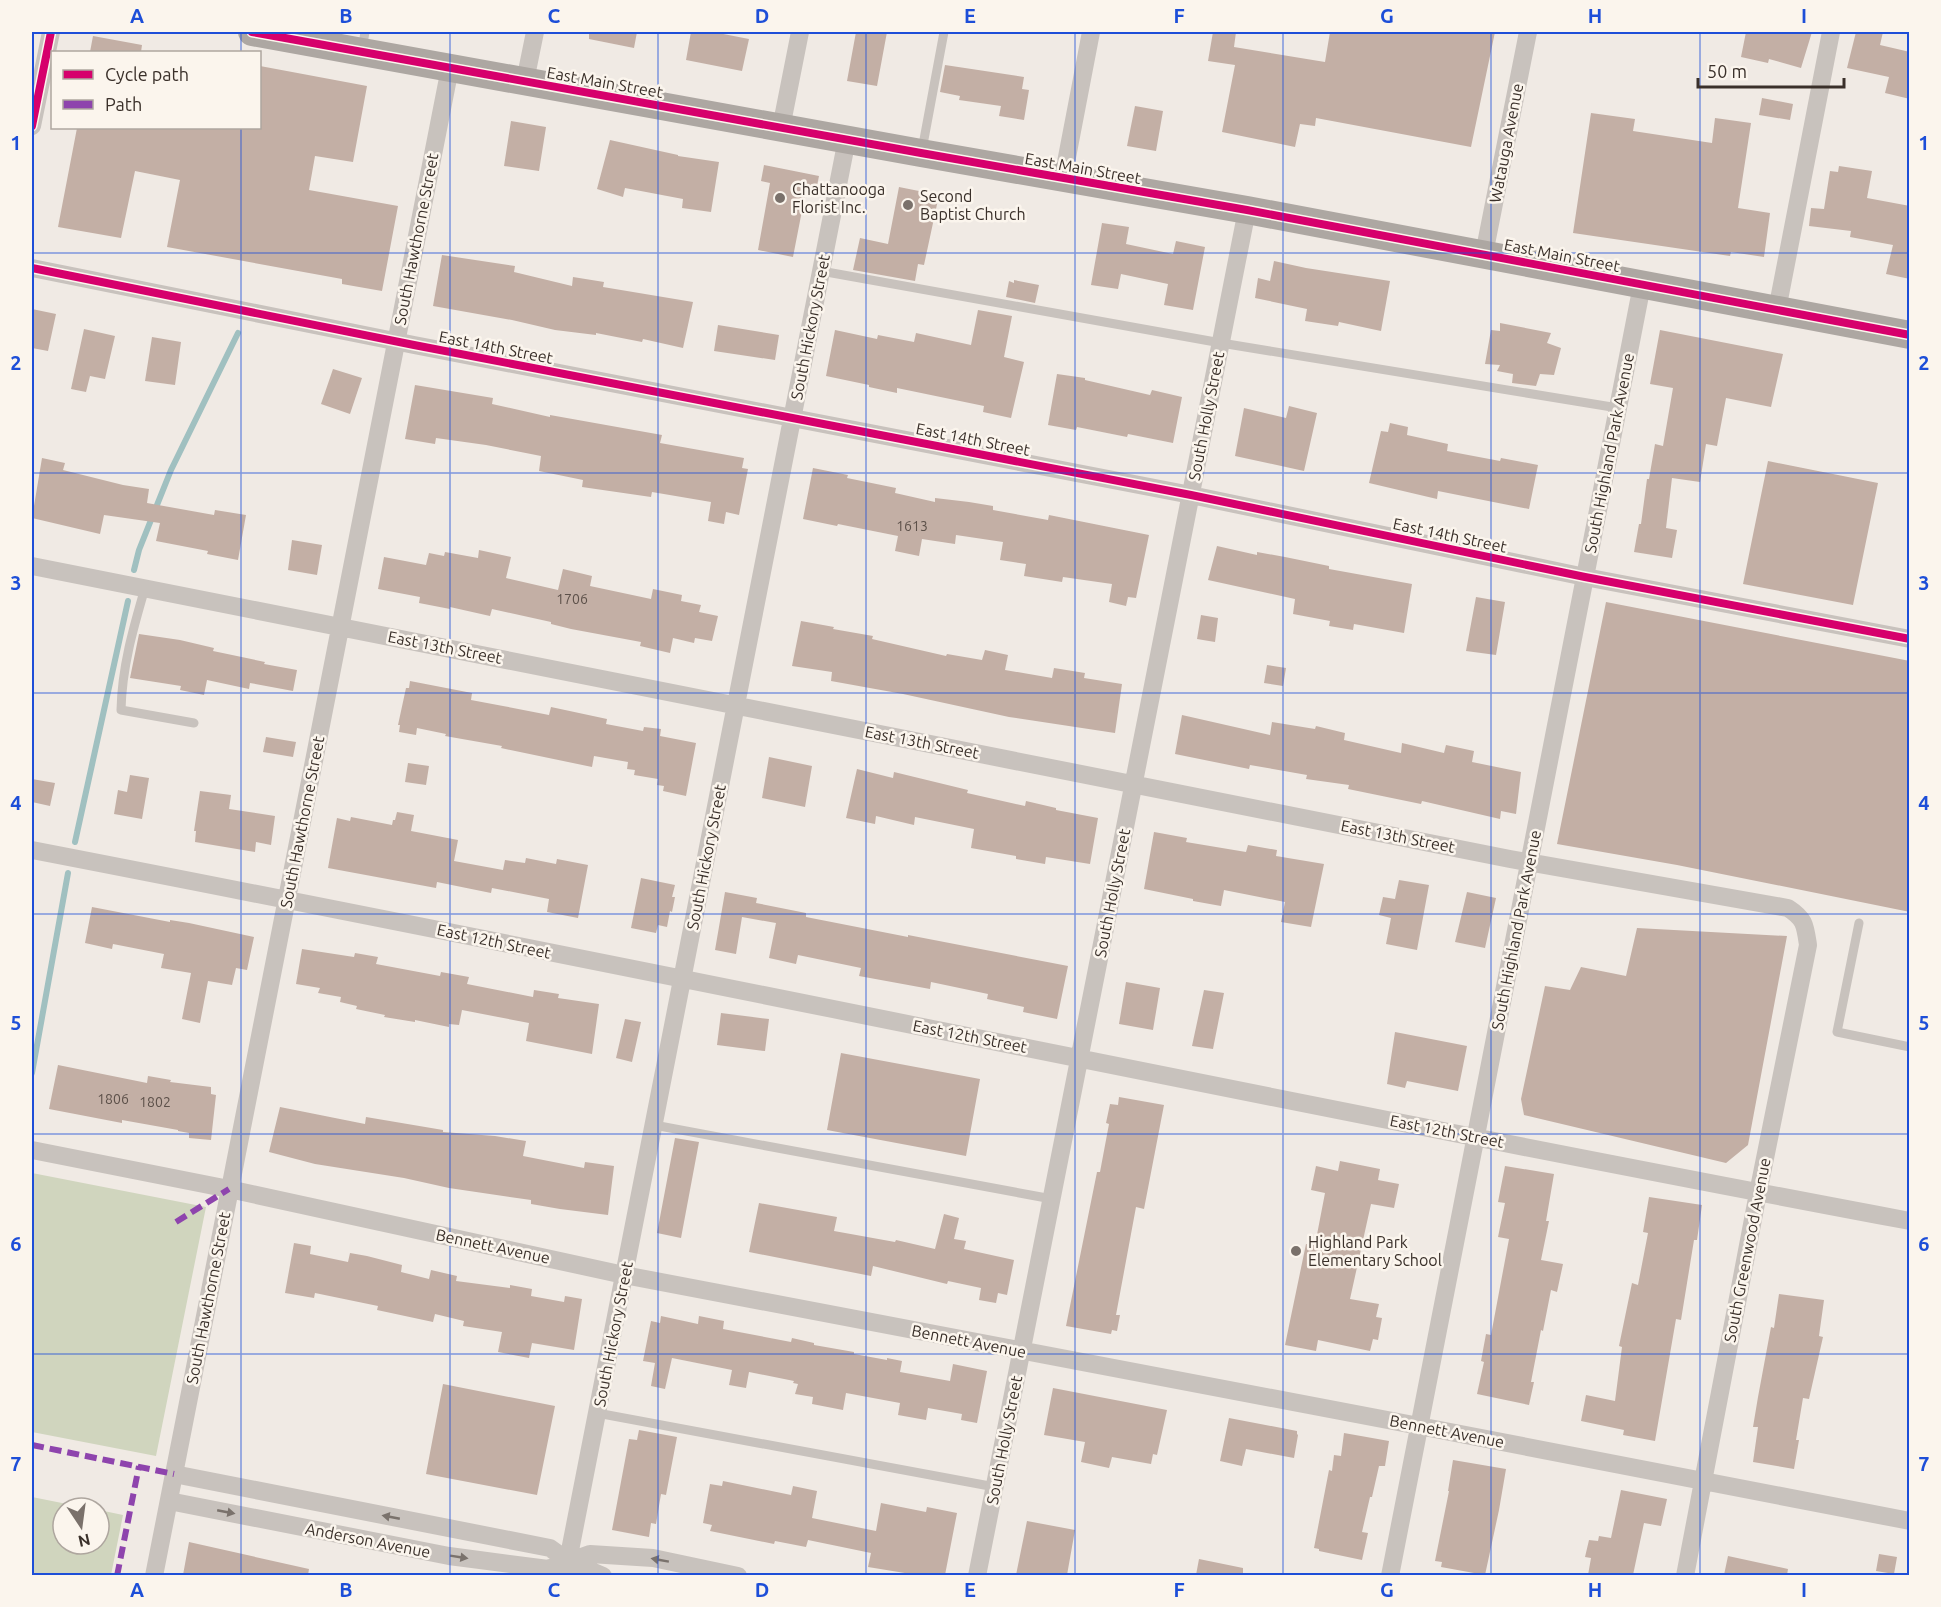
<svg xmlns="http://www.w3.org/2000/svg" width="1941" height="1607" font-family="Ubuntu,sans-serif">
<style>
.green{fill:#d0d5be}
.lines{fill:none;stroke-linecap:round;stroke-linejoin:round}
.stream{stroke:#a0c0c0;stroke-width:6}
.building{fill:#c3afa5}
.service{stroke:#c8c2bd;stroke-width:9}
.minor{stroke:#c8c2bd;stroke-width:18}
.primary{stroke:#ada7a2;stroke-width:28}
.quiet{stroke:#8e44ad;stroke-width:6;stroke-dasharray:12 6;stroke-linecap:butt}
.cycleway-casing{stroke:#fbf5ed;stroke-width:11}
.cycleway{stroke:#d6006c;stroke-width:8}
.oneway{fill:#7a726c}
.grid{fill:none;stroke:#1d4ed8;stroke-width:1.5;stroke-opacity:0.55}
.poi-dot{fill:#7a716b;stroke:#fbf5ed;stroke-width:2}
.labels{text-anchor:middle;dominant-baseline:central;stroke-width:5;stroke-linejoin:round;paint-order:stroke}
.number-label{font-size:14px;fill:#5c5049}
.street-label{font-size:16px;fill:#3a302a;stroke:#fbf5ed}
.poi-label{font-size:16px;fill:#3a302a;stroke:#fbf5ed;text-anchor:start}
.neatline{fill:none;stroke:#1d4ed8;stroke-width:2}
.grid-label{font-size:20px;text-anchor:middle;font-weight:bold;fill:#1d4ed8}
</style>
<rect width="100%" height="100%" fill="#f0eae4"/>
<path class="green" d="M32,1173L206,1207L156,1456L32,1432Z
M32,1497L87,1508H63V1544H99V1510L123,1515L111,1575H32Z"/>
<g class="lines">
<path class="stream" d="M134,570L139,550L171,470L238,333
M75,842L128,601
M32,1073L68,873"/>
</g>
<path class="building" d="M589,32H637L634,48L589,39Z
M691,32H713L749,39L742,71L686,60Z
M856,32H887L877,86L847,81Z
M1213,32H1236L1234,47L1325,62L1330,32H1495L1471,147L1316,118L1315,126L1300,124L1295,147L1222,132L1235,65L1208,61Z
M1746,32H1812L1801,68L1769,59L1768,63L1741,57Z
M1856,32H1883L1880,45L1910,52V99L1885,93L1889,77L1847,68Z
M93,36L142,45L141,52H90Z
M945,65L1024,77L1022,89L1029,90L1024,120L999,116L1001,106L959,100L960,96L940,92Z
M260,66L367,86L353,162L315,156L309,190L398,206L382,291L342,284V279L167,247L180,180L135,171L121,238L58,227L77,128H260Z
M1762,98L1793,104L1790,120L1759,115Z
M1135,106L1163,111L1156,151L1127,146Z
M1591,113L1635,119L1633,131L1712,143L1715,118L1751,123L1738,208L1770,213L1764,257L1731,252L1730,256L1573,233Z
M511,121L546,127L539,171L504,166Z
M610,140L678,155V156L719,162L711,212L682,208L683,199L625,188L623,197L597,189Z
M764,165L819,176L816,191L806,190L793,257L758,250L770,183L761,181Z
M1839,166L1872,171L1867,198L1910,206V279L1886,274L1893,245L1850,237L1851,231L1809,226L1811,208L1824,209L1830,171L1838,172Z
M899,187L939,195L924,265L918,264L915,281L853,270L860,238L888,244Z
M1102,223L1129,227L1126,244L1173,254L1176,241L1205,247L1193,310L1164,305L1168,284L1121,274L1118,289L1091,285Z
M442,255L515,266L514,272L572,286L573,277L604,282L603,287L693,302L683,348L643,339L642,342L596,333V335L555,330L512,320L433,306Z
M1274,261L1306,268L1390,281L1381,331L1339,322L1338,326L1305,321L1307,309L1255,298L1258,278L1270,281Z
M1014,280L1039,285L1035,303L1006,297L1009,281L1014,283Z
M32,309L56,314L48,351L32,348Z
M978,310L1012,316L1004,357L1024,362L1011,418L983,412L984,406L897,388V393L869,387V385L826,376L835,330L877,339L878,335L914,342L916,333L971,345Z
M1500,323L1551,333L1547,343L1561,348L1554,375L1540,374L1536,386L1512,383L1513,374L1497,371L1500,365L1485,364L1491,330L1500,331Z
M718,325L779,335L775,360L714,351Z
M84,329L115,336L105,379L90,376L86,392L71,389Z
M1660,330L1783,354L1771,407L1726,398L1717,446L1706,444L1700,482L1672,478L1666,528L1677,530L1672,558L1634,552L1639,524H1641L1647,479H1649L1655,444L1663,446L1673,388L1650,384Z
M152,337L181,342L175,385L145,381Z
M333,369L362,378L350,414L321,404Z
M1057,374L1085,378V380L1150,395L1152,390L1182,397L1173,443L1128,434L1127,437L1077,427L1076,430L1048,425Z
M415,385L493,398L492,404L550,417V415L662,435L660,443L744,458L742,468L748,469L739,515L726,512L724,524L708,521L711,502L652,492L651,497L582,487L583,480L539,471L541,456L486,445L436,438L435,444L405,439Z
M1289,406L1317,413L1304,471L1235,456L1244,408L1286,418Z
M1390,423L1408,427L1407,435L1448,444L1447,451L1500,461L1501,458L1538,465L1529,509L1438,491L1437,499L1369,483L1381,431L1388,432Z
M42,458L65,463L63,470L123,485L149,489L147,503L214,515L215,510L246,515L238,560L207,554L208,551L156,541L160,523L104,515L100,534L32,518Z
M1768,461L1878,483L1853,605L1743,584Z
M813,468L848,475L847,478L896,488L895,493L935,502V498L969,502L993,506V510L1048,520L1049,515L1149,535L1136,598L1128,597L1126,606L1109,602L1112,584L1063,577L1062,582L1024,576L1026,564L1000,560L1003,542L956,535L955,544L922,539L919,556L895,551L898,536L838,524L837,526L803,519Z
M292,540L322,545L317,575L288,570Z
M1217,546L1257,555V552L1285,557L1329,566V569L1412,584L1404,633L1354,624L1353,630L1329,626L1330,621L1293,614L1295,599L1208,580Z
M479,550L511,557L506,578L558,590L563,569L592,576L590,586L651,599L653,589L682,595L681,601L701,605L699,612L718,616L712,641L695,638L694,643L673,638L670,653L640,646L641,642L571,629L551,624V622L492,609L490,616L450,607V609L419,603L420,597L378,589L384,557L426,565L429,553L444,556L445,552L478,558Z
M1476,597L1505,602L1496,655L1466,651Z
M1606,602L1910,661V912L1677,865L1557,844Z
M1201,615L1218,618L1215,642L1197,639Z
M801,621L834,627L833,629L873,636L872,639L946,656L947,654L982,660L985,650L1008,655L1005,670L1052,678L1054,668L1085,673L1084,678L1122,684L1115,733L1009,717L903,694L831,681L832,672L792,666Z
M139,634L180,640L214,648L213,651L265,662L264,664L297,670L293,691L250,683L249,689L207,680L204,695L180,690L181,686L130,678Z
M1267,665L1286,668L1283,686L1264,683Z
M410,681L472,693L471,700L503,706L549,715L551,707L607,719L606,724L643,731L644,727L661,729L660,736L696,743L686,796L663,791L664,786L657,785L658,779L634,775L635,770L627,769L628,762L594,756L592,767L501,748L502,746L445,736L446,734L417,728L416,735L399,732L400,725H398L406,688H409Z
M1182,715L1270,735L1272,722L1315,729L1316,726L1345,733L1344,740L1401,753L1402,743L1444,753L1446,745L1474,751L1472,762L1521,772L1516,814L1501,811L1500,819L1422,801L1421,804L1348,789L1349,785L1306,779L1307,775L1250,765L1249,769L1175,754Z
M266,737L296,742L293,757L263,752Z
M769,757L812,766L805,807L762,798Z
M408,763L429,766L426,785L405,782Z
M857,769L893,778L894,772L968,790L967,793L1025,806L1026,801L1056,808V810L1098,818L1090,864L1046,857L1045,864L1016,859V856L971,848L974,829L915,817L914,825L876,816L875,824L846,818Z
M130,775L149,778L142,819L114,814L118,790L127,792Z
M32,779L55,783L50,806L32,802Z
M200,791L231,795L229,809L275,816L271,845L256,842L255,852L195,842L196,831H194Z
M397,812L414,815L411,831L458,840L454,861L503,870L505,860L525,863L526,858L556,864L557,859L588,865L578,918L547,912L549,899L492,888L491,893L437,882L436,888L328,868L337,818L350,821L351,817L392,825L393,820H395Z
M1154,832L1187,838L1186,842L1246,852L1248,845L1277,850L1276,856L1324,864L1311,927L1281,922L1285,902L1224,890L1221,906L1193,901V899L1144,889Z
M641,878L675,885L672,897H675L672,912L670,911L667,927L658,925L656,933L631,928Z
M1399,880L1429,885L1417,950L1386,944L1391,918L1379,915L1383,897L1395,899Z
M725,892L757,898L756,903L806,913V917L908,937V935L1068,966L1057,1019L1023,1012L1024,1007L987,999L988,994L931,982L930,989L859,976L861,968L798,955L796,964L769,958L776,923L742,917L736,954L715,950Z
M1467,892L1496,898L1485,948L1455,942Z
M92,907L170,922V920L189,923L254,937L247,970L236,968L232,985L208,981L200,1023L182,1019L191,973L161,968L164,954L113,944L112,949L85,943Z
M1637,928L1787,936L1748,1145L1726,1163L1524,1115L1521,1099L1545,986L1570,990L1581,967L1626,976Z
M302,949L354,957L355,953L378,957L376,964L440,976L441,972L469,977L467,984L533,997L534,990L559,994L558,998L599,1004L592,1054L526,1041L529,1023L462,1010L459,1025L449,1024V1027L415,1020V1022L384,1017L385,1015L356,1009L357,1006L340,1002L341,997L318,993L320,988L296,984Z
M1126,982L1160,988L1153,1030L1119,1024Z
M1204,990L1224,993L1213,1049L1192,1046Z
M721,1013L769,1019L765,1051L717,1045Z
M625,1019L641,1022L632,1062L616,1058Z
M1395,1032L1467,1046L1458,1091L1407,1081L1405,1088L1387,1084Z
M841,1053L980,1079L966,1156L827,1130Z
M58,1065L147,1083L148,1076L171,1080L170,1082L211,1087V1094L216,1095L211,1140L189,1138V1133L178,1131V1130L122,1120V1123L49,1109Z
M1119,1097L1164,1105L1144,1209L1136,1207L1116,1315H1120L1117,1331L1112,1330L1111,1334L1066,1326L1097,1172H1100L1109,1124L1106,1123L1110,1104L1118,1105Z
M280,1107L365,1124L366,1117L443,1130V1132L495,1136L526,1141L523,1156L584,1168L585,1162L614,1166L608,1215L560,1209L531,1204V1200L449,1188L404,1178L315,1164L269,1152Z
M675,1138L699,1142L681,1238L657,1233Z
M1340,1161L1380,1169L1378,1180L1399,1184L1394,1208L1371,1204L1350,1299L1379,1304L1376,1317L1382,1318L1378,1340L1373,1339L1370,1351L1318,1340L1316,1351L1285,1345L1306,1244L1315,1245L1325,1193L1311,1190L1316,1166L1338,1171Z
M1505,1166L1554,1174L1546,1221H1549L1541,1260L1563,1264L1557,1292L1551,1290L1543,1331L1541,1330L1531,1382H1534L1529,1405L1477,1394L1484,1362L1481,1361L1486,1334L1491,1335L1509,1239L1498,1237L1505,1203L1498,1202Z
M1649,1197L1702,1205L1697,1240H1694L1681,1320L1676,1319L1655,1441L1623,1435L1624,1430L1581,1421L1586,1395L1615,1401L1622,1347L1619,1346L1632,1283L1638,1285L1648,1233L1643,1232Z
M759,1203L837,1217L834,1231L895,1242L896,1240L935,1249L944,1214L959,1218L954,1239L966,1241L964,1249L1014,1260L1007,1295L998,1293L996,1303L979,1300L981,1288L948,1281L947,1284L873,1266L871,1276L749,1252Z
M294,1243L311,1246L310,1254L348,1262L350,1253L367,1256L402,1265L401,1272L429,1279L431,1270L457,1276L456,1281L510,1288V1285L532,1289L531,1296L564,1302L565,1296L582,1299L574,1350L532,1343L529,1358L498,1352L502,1332L463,1326L464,1321L435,1314L433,1322L377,1310L378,1306L315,1293L314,1298L285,1293Z
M1779,1294L1824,1300L1819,1336L1823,1337L1809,1399L1803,1398L1796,1440H1799L1794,1469L1753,1462L1758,1427H1753L1758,1397L1771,1327L1774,1328Z
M661,1316L698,1324L699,1316L724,1321L723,1329L791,1342L792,1338L814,1343V1345L854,1352V1354L887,1360V1358L902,1361L900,1372L950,1381L953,1364L987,1371L977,1423L961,1420L962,1414L928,1408L926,1420L898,1415L900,1403L846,1393L843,1410L812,1404L813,1397L795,1394L798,1384L793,1383L794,1381L749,1372L746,1388L729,1385L732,1370L672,1358L665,1389L651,1386L655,1363L643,1361L651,1321L660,1323Z
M443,1384L555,1406L537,1495L426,1474Z
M1053,1388L1167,1410L1157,1455L1153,1454L1151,1464L1112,1457L1109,1468L1081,1462L1085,1442L1044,1435Z
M1229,1418L1297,1431V1434L1298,1435L1294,1458L1246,1449L1242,1466L1220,1461Z
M639,1430L677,1437L666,1495L661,1494L656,1524L651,1523L649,1537L612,1530L629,1439L637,1440Z
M1344,1433L1389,1441L1385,1466H1379L1372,1497H1370L1362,1532L1368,1533L1362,1560L1319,1551V1549L1314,1548L1329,1470L1332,1471L1334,1455L1341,1456Z
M1453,1460L1506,1469L1499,1510L1485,1575L1441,1567L1442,1562L1435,1561L1449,1491H1448Z
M723,1481L791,1495L793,1486L817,1491L812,1518L876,1531L881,1503L926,1512L927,1507L957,1513L945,1575H917L868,1567L871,1553L808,1540L806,1547L775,1541L774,1544L710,1531L712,1525L703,1523L710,1484L722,1486Z
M1621,1490L1667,1499L1661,1526L1644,1523L1633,1575H1588L1591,1558L1585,1557L1589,1540L1598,1541L1599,1536L1611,1538Z
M1027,1521L1075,1530L1067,1575H1016Z
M189,1542L309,1569L308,1575H183Z
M1879,1554L1897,1557L1894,1574L1876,1571Z
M1728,1556L1788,1569L1787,1575H1724Z
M1199,1559L1243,1568V1575H1196Z"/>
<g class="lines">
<path class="service" d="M362,50L365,32
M922,150L944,32
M821,271L1221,343L1618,408
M145,588C133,629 122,667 121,710L194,723
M1859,923L1837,1032L1910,1047
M654,1125L1052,1199
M597,1413L995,1487"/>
<path class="minor" d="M525,81L535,32
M32,126L51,32
M781,128L800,32
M1063,178L1091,32
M1484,254L1528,32
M32,268L414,345L1191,495L1585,577L1910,639
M1777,310L1831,32
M32,566L1510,859L1788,908C1805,919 1805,925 1808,945L1758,1193L1685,1576
M32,850C658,971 1282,1103 1910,1221
M32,1150L229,1189L624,1275L1419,1426L1910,1521
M174,1474L550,1548L568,1561L603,1576
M169,1501L449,1556L548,1569L590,1554L653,1558L738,1576
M154,1576L450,68
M565,1576L847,139
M977,1576L1247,210
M1390,1576L1642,285"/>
<path class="primary" d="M252,32L921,153L1247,210L1910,335"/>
<path class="quiet" d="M176,1222L229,1189
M32,1445L174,1474
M117,1576L139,1466"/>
<defs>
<path id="cycleway" d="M252,32L921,153L1247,210L1910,335
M32,126L51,32
M32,268L414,345L1191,495L1585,577L1910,639"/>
</defs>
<use href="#cycleway" class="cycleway-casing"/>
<use href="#cycleway" class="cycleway"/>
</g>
<defs><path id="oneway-solid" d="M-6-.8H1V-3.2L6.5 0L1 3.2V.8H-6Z" transform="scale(1.5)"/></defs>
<g class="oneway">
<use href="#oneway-solid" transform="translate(226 1512) rotate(11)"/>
<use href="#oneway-solid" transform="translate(391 1517) rotate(-169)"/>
<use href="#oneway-solid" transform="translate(459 1557) rotate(9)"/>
<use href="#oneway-solid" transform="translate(660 1560) rotate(-170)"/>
</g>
<path class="grid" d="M241,32V52M450,32V1576M658,32V1576M866,32V1576M1075,32V1576M1283,32V1576M1491,32V1576M1700,32V1576M241,128V1576M32,253H1910M32,473H1910M32,693H1910M32,914H1910M32,1134H1910M32,1354H1910"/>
<g class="poi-dot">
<circle cx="780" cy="198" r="6"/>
<circle cx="908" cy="205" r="6"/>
<circle cx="1296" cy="1251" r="6"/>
</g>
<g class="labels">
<g class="number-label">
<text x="912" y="526">1613</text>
<text x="572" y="599">1706</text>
<text x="113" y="1099">1806</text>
<text x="155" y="1102">1802</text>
</g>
<g class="street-label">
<text transform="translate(605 82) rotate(10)">East Main Street</text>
<text transform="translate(1506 143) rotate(-79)">Watauga Avenue</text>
<text transform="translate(1083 168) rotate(10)">East Main Street</text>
<text transform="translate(416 239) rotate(-79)">South Hawthorne Street</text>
<text transform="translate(1562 255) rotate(11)">East Main Street</text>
<text transform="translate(810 327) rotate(-79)">South Hickory Street</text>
<text transform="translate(496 347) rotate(11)">East 14th Street</text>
<text transform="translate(1206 416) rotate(-79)">South Holly Street</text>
<text transform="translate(973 439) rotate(11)">East 14th Street</text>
<text transform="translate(1609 453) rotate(-79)">South Highland Park Avenue</text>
<text transform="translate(1450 535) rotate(12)">East 14th Street</text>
<text transform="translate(445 647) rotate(11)">East 13th Street</text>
<text transform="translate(922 742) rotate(11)">East 13th Street</text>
<text transform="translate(302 822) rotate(-79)">South Hawthorne Street</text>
<text transform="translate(1398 836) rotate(11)">East 13th Street</text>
<text transform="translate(706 857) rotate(-79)">South Hickory Street</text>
<text transform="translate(1112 893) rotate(-79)">South Holly Street</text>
<text transform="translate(1516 930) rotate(-79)">South Highland Park Avenue</text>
<text transform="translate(494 941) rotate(12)">East 12th Street</text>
<text transform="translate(970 1036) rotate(11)">East 12th Street</text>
<text transform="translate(1447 1131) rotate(11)">East 12th Street</text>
<text transform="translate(493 1246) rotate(12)">Bennett Avenue</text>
<text transform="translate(1747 1250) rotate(-79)">South Greenwood Avenue</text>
<text transform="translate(208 1298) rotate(-79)">South Hawthorne Street</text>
<text transform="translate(613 1334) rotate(-79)">South Hickory Street</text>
<text transform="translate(969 1341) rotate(11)">Bennett Avenue</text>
<text transform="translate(1447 1431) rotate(11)">Bennett Avenue</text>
<text transform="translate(1004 1440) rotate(-79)">South Holly Street</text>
<text transform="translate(368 1540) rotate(11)">Anderson Avenue</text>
</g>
<g class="poi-label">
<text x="792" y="189">Chattanooga<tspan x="792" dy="18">Florist Inc.</tspan></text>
<text x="920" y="196">Second<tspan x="920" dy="18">Baptist Church</tspan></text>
<text x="1308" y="1242">Highland Park<tspan x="1308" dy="18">Elementary School</tspan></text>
</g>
</g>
<rect width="1941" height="1607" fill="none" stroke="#fbf5ed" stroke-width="66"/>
<rect x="51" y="51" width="210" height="78" fill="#fbf5ed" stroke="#aea69f" stroke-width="1.5"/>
<rect x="63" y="70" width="30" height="9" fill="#d6006c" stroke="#aea69f" stroke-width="1.5"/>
<text x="105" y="81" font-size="18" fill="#3a302a">Cycle path</text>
<rect x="63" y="100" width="30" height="9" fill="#8e44ad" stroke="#aea69f" stroke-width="1.5"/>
<text x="105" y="111" font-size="18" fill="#3a302a">Path</text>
<g transform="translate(81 1526) rotate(167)"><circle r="28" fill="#fbf5ed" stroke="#aea69f" stroke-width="1.5"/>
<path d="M0-4.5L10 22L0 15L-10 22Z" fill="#7a716b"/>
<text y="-9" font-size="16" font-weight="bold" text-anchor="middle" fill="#3a302a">N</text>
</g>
<path d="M1698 78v9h146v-9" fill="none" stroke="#3a302a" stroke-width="3"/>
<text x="1707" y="78" font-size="18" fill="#3a302a" stroke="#fbf5ed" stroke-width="4.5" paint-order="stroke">50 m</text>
<rect x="33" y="33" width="1875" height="1541" class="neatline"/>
<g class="grid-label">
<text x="137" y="23">A</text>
<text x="346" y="23">B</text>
<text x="554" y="23">C</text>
<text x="762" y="23">D</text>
<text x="970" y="23">E</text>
<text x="1179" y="23">F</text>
<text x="1387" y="23">G</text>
<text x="1595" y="23">H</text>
<text x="1804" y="23">I</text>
<text x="16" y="150">1</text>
<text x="1924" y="150">1</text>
<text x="16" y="370">2</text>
<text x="1924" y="370">2</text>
<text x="16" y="590">3</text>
<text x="1924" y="590">3</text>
<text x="16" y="810">4</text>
<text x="1924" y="810">4</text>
<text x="16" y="1030">5</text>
<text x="1924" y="1030">5</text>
<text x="16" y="1251">6</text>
<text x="1924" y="1251">6</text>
<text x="16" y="1471">7</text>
<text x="1924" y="1471">7</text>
<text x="137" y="1597">A</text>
<text x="346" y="1597">B</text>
<text x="554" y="1597">C</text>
<text x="762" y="1597">D</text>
<text x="970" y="1597">E</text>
<text x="1179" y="1597">F</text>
<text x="1387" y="1597">G</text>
<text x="1595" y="1597">H</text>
<text x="1804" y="1597">I</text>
</g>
</svg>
